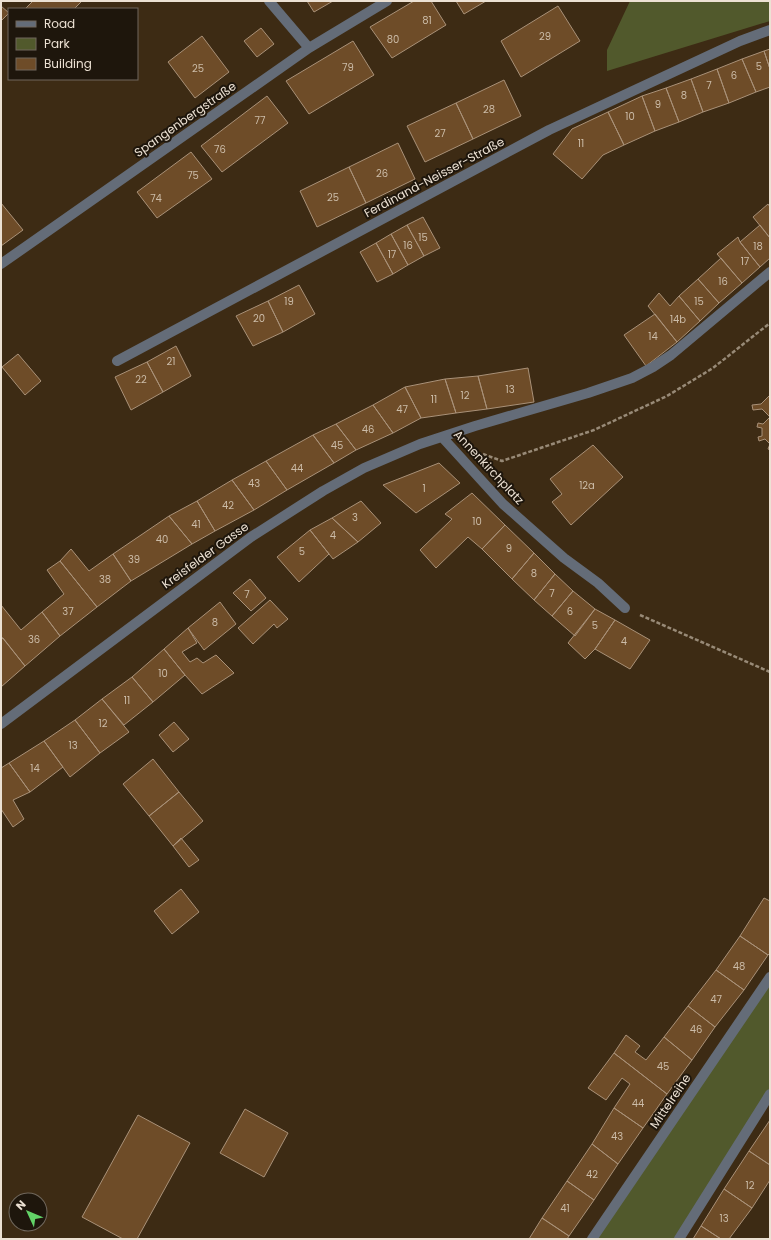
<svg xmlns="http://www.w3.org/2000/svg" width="771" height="1240" font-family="Poppins,sans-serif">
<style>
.green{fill:#51592c}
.building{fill:#6e4c28;stroke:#a99178}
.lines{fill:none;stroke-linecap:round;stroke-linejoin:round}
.path{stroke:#988a77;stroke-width:2.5;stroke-dasharray:4 2;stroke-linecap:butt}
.minor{stroke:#646c78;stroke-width:10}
.labels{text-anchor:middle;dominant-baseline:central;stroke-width:4;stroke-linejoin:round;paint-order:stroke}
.number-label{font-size:10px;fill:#ccbca8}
.street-label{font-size:12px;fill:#ece1d3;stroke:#1e160c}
</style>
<rect width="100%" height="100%" fill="#3d2b14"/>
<path class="green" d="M630,1H770V21L607,71V50Z
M770,977V1094L679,1239H592Z"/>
<path class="building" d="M33,1H82L74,9H25Z
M307,1H333L314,12Z
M414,1H431L446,25L392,58L370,27Z
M456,1H486L464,14Z
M1,6L9,13L1,21Z
M558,6L580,41L521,77L501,41Z
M261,28L274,44L257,57L244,41Z
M202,36L229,72L195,98L168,62Z
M353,41L374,75L309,114L286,81Z
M770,49V69L764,51Z
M764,51L770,69V87L756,92L742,59Z
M742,59L756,92L729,103L717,69Z
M717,69L729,103L703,112L691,79Z
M691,79L703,112L679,122L666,88Z
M504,80L521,116L473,139L456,103Z
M666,88L679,122L655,131L642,96Z
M267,96L288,123L222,172L201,146Z
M642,96L655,131L624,145L608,112Z
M456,103L473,139L425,162L407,126Z
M608,112L624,145L603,155L582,179L553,154L572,129Z
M398,143L415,179L366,203L349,167Z
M191,152L212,179L157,218L137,192Z
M349,167L366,203L317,227L300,191Z
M1,203L23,230L1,246Z
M768,204L770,207V238L753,217Z
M423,217L440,248L424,256L407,225Z
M407,225L424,256L408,265L391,234Z
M760,225L770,238V258L760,267L740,242Z
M391,234L408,265L393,274L376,243Z
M738,237L740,242L760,267L742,283L717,254Z
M376,243L393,274L377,282L360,252Z
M721,258L742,283L719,303L698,279Z
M698,279L719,303L700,321L679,296Z
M299,285L315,314L283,332L268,301Z
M659,293L670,306L679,296L700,321L677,342L648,306Z
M268,301L283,332L253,346L236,316Z
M655,314L677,342L646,366L624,335Z
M176,346L191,376L163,392L147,362Z
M18,354L41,381L25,395L2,367Z
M147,362L163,392L131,410L115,377Z
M528,368L534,402L487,409L478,376Z
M478,376L487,409L456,413L445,379Z
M445,379L456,413L421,418L405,387Z
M405,387L421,418L393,433L373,405Z
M770,395V450L768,449L770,444L765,439L759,441L758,437L762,436V428L757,427L758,423L763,424L770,417L762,409L753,410L752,405L761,404Z
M373,405L393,433L356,450L336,424Z
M336,424L356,450L334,463L313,435Z
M313,435L334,463L287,490L266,461Z
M593,445L623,477L571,525L552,502L562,494L550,479Z
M266,461L287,490L254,510L232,480Z
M439,463L460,483L416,513L383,485Z
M232,480L254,510L215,531L197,501Z
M472,493L505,525L482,549L468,537L436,568L420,550L452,519L445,514Z
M197,501L215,531L192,544L169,516Z
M361,501L381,523L358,542L332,518Z
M169,516L192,544L131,581L113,554Z
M332,518L358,542L333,559L310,530Z
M505,525L534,553L512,579L482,549Z
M310,530L329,554L299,582L277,557Z
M71,549L89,571L113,554L131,581L97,607L60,561Z
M534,553L555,574L534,600L512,579Z
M60,561L97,607L60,636L42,612L64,594L47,570Z
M555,574L573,591L552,616L534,600Z
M250,579L266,598L251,611L233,593Z
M573,591L595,609L575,636L552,616Z
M270,600L288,619L277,628L274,624L253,644L238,628Z
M220,602L236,624L204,650L188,628Z
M1,605L21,630L42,612L60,636L25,666L1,636Z
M595,609L615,620L595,649L585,659L568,643Z
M615,620L650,640L630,669L595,649Z
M188,628L197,643L182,652L190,662L197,658L203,663L216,655L234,673L202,694L185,675L164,649Z
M3,638L25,666L1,687V640Z
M164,649L185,675L153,702L132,677Z
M132,677L153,702L124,725L102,699Z
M102,699L129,732L100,753L75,720Z
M75,720L100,753L70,777L44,741Z
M174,722L189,739L173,752L159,735Z
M44,741L63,767L30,792L9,763Z
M153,759L179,792L149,816L123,784Z
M9,763L30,792L13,800L24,819L13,827L1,809V768Z
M179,792L203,821L173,846L149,816Z
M181,838L199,860L189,867L173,846Z
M181,889L199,912L172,934L154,911Z
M764,898L770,901V953L768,955L740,936Z
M740,936L768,955L744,990L716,970Z
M716,970L744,990L715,1027L688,1006Z
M688,1006L715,1027L692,1060L664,1037Z
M626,1035L640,1046L635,1052L646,1060L664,1037L692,1060L667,1094L614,1053Z
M614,1053L667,1094L643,1128L614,1108L630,1084L622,1078L606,1100L588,1088Z
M614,1108L643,1128L618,1164L592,1144Z
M245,1109L288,1133L264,1177L220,1153Z
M138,1115L190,1143L137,1239H123L82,1217Z
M770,1120V1165L749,1151Z
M592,1144L618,1164L594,1200L567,1181Z
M749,1151L770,1165V1180L752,1208L724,1189Z
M567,1181L594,1200L569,1236L542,1218Z
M724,1189L752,1208L729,1239H721L701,1226Z
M542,1218L569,1236L567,1239H529Z
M701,1226L721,1239H693Z"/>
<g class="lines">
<path class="path" d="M483,454L502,461L594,430L667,396L713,368L770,323
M640,615L770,672"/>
<path class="minor" d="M269,1L309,48
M1,264L309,48L387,1
M117,361L549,130L740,41L770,30
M442,437L503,504L564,558L598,583L625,608
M1,724L251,537L323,491L364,468L420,444L475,426L588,393L632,378L653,367L671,355L770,272
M592,1239L770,977
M679,1239L770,1094"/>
</g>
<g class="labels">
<g class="number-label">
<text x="427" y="20">81</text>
<text x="545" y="36">29</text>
<text x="393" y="39">80</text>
<text x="759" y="66">5</text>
<text x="348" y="67">79</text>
<text x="198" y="68">25</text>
<text x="734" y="75">6</text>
<text x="709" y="85">7</text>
<text x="684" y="95">8</text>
<text x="658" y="104">9</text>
<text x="489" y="109">28</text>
<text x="630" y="116">10</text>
<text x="260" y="120">77</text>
<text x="440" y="133">27</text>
<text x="581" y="143">11</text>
<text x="220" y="149">76</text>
<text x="382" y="173">26</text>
<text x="193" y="175">75</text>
<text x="333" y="197">25</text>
<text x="156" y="198">74</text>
<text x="423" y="237">15</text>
<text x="408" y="245">16</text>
<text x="758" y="246">18</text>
<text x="392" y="254">17</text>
<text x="745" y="261">17</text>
<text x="723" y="281">16</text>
<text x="289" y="301">19</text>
<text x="699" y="301">15</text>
<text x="259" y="318">20</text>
<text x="678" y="319">14b</text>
<text x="653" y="336">14</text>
<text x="171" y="361">21</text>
<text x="141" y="379">22</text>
<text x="510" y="389">13</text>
<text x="465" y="395">12</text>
<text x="434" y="399">11</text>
<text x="402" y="409">47</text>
<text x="368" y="429">46</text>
<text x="337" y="445">45</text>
<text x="297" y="468">44</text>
<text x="254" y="483">43</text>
<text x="587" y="485">12a</text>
<text x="424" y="488">1</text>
<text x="228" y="505">42</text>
<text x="355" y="517">3</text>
<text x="477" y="521">10</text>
<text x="196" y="524">41</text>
<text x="333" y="535">4</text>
<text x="162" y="539">40</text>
<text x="509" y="548">9</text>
<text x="302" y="551">5</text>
<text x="134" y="559">39</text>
<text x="534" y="573">8</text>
<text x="105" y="579">38</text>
<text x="552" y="593">7</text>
<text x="247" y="594">7</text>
<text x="68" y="611">37</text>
<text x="570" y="611">6</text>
<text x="215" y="622">8</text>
<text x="595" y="625">5</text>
<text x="34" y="639">36</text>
<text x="624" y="641">4</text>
<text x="163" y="673">10</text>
<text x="127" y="700">11</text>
<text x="103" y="723">12</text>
<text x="73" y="745">13</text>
<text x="35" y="768">14</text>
<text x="739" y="966">48</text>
<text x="716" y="999">47</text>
<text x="696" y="1029">46</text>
<text x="663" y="1066">45</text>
<text x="638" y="1103">44</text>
<text x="617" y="1136">43</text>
<text x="592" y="1174">42</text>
<text x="750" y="1185">12</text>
<text x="565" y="1208">41</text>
<text x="724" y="1218">13</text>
</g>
<g class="street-label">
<text transform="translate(185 119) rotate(-35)">Spangenbergstraße</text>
<text transform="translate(434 177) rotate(-28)">Ferdinand-Neisser-Straße</text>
<text transform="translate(489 467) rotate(47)">Annenkirchplatz</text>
<text transform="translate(205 555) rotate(-36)">Kreisfelder Gasse</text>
<text transform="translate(670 1101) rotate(-56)">Mittelreihe</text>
</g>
</g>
<rect width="771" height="1240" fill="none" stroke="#ece1d3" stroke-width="4"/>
<rect x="8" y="8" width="130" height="72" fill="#1e160c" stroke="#70675c"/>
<rect x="16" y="21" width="20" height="6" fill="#646c78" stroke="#70675c"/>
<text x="44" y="28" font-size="12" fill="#ece1d3">Road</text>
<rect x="16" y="38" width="20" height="12" fill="#51592c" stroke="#70675c"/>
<text x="44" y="48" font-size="12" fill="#ece1d3">Park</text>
<rect x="16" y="58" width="20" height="12" fill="#6e4c28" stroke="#70675c"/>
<text x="44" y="68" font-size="12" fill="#ece1d3">Building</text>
<g transform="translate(28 1212) rotate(314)"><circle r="19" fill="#1e160c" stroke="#70675c"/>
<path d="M0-3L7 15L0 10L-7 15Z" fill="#63d468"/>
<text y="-6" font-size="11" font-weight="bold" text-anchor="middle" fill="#ece1d3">N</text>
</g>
</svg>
